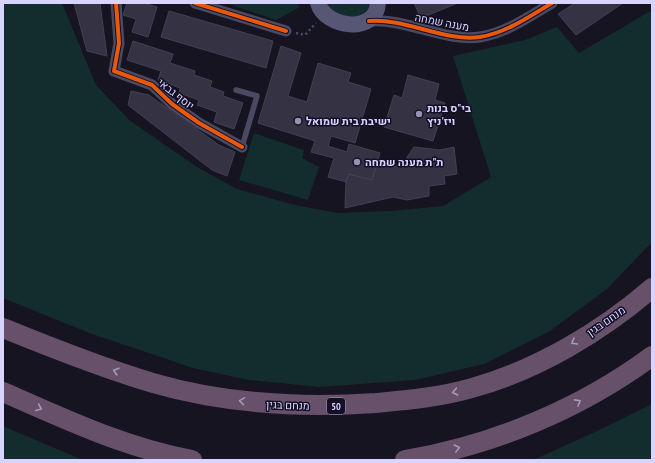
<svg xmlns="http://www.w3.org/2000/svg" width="655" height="463" font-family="'PT Sans Narrow',Heebo,sans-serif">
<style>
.green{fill:#132c2d}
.building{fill:#343243;stroke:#433f54}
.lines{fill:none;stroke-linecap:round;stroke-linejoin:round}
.path{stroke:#44505f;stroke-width:2.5;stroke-dasharray:2 3;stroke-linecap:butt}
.lane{stroke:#4a4962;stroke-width:5.5}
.street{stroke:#4a4962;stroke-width:11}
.secondary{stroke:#575674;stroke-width:16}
.highway{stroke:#67516a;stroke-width:20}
.cycleway-casing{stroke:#130f26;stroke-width:6}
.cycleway{stroke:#e8590c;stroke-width:4}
.oneway{stroke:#a699bc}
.poi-dot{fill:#9591b1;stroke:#130f26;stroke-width:1.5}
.labels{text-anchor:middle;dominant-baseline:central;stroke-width:3;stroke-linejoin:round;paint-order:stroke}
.shield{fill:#130f26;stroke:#9e99be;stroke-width:1}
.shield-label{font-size:10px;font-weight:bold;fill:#d9d4ff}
.street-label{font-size:11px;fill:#d9d4ff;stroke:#130f26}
.poi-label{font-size:11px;font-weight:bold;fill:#d9d4ff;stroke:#130f26;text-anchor:start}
</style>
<rect width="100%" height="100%" fill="#161421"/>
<path class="green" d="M3,3H62L96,85L129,120L197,167L237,189L295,205L338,213L391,211L443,206L491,177L453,56L525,40L557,27L579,53L652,10V242L607,289L550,331L484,364L415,380L320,387L248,380L193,368L89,333L3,298Z
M226,3H297L300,7L276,20Z
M324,3H374L361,20L335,14Z
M254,133L304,150L302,158L319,167L308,200L239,180Z
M652,404V460H533L595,432Z
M3,426L83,460H3Z"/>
<path class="building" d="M74,3H100L107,56L87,51Z
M127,3H143L157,7L148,37L132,32L136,19L123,15Z
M414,3H458L421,18Z
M575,3H623L576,35L558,14Z
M169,11L273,41L266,68L161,37Z
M133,41L173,54L170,63L195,71L194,75L212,81L210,87L224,92L223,96L243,103L234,129L214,122L217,112L197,105L199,100L179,93L180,88L158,80L161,71L127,60Z
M281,46L301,53L288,96L307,102L318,63L351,73L348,82L371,89L355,143L331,136L328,146L347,152L349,144L380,153L372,180L349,174L346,182L328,177L334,158L311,152L315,141L258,123Z
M408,75L439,84L435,100L445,103L433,141L384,127L394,95L402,98Z
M131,91L149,95L219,145L235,152L227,176L212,170L128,105Z
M414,147L440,150L454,147L457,174L444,176L445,184L429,186V196L407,200L393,197L345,208L346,182L349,174L372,180L376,166H401Z"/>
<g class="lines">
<path class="path" d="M296,33L305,35L316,23"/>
<path class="lane" d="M236,90L257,96L242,147"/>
<path class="street" d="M116,3L119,43L114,71L152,85L172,104L199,123L242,147
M195,3L286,31
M369,21C406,18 444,42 480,37C506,33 530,16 552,3"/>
<path class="secondary" d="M318,3C325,28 376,35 378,3"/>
<path class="highway" d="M3,328C52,348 102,368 153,383C225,404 301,408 376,403C408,400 441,397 472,388C537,370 601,332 652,288
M3,392C64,419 126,448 192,460
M405,460C494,445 580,409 652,356"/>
<defs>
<path id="cycleway" d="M116,3L119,43L114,71L152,85L172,104L199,123L242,147
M195,3L286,31
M369,21C406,18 444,42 480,37C506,33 530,16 552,3"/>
</defs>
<use href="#cycleway" class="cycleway-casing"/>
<use href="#cycleway" class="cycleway"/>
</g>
<defs><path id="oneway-chevron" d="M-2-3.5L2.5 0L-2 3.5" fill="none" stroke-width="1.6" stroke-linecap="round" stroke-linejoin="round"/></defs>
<g class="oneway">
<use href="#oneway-chevron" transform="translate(574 342) rotate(150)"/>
<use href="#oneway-chevron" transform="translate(116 371) rotate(-162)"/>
<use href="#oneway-chevron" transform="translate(455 392) rotate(169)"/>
<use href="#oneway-chevron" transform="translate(242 401) rotate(-171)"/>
<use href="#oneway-chevron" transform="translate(578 402) rotate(-29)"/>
<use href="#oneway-chevron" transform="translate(39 408) rotate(23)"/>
<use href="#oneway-chevron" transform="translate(457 448) rotate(-14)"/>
</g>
<g class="poi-dot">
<circle cx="419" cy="114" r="4"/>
<circle cx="298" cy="121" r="4"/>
<circle cx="357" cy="162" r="4"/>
</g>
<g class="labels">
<rect class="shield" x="327" y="398" width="18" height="16" rx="3"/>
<g class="shield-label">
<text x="336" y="406">50</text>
</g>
<g class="street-label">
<text transform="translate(442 22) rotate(11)">מענה שמחה</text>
<text transform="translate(176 94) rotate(38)">יוסף גבאי</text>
<text transform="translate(606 321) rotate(-35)">מנחם בגין</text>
<text transform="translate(288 405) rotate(2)">מנחם בגין</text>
</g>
<g class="poi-label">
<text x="427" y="108">בי"ס בנות<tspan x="427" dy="13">ויז'ניץ</tspan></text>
<text x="306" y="121">ישיבת בית שמואל</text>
<text x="365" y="162">ת"ת מענה שמחה</text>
</g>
</g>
<rect width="655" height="463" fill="none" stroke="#d9d4ff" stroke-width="8"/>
</svg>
